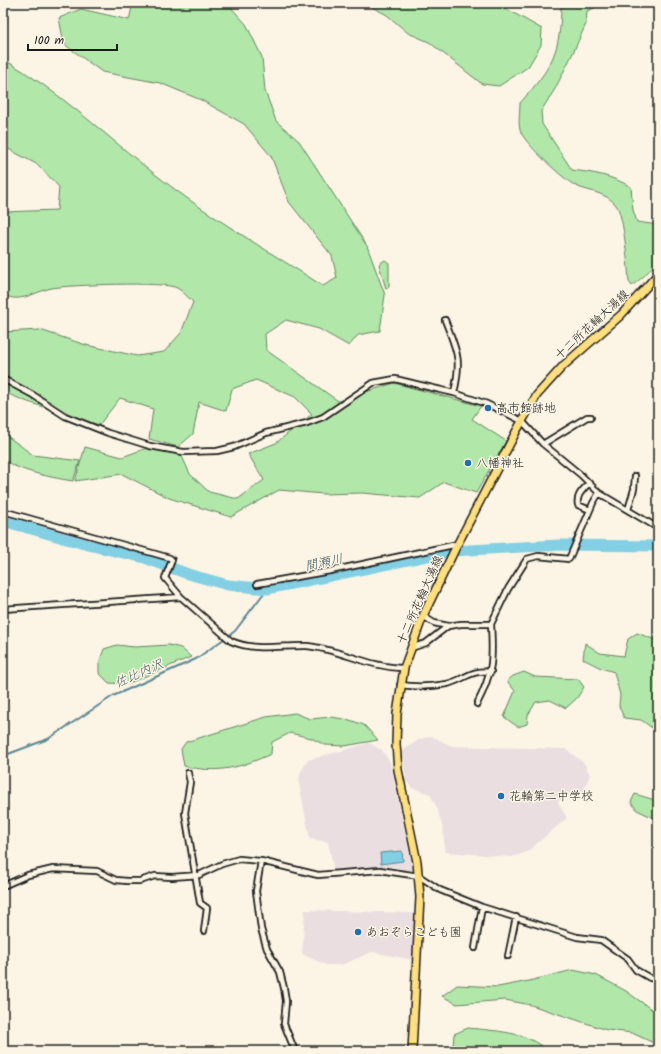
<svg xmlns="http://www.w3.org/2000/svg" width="661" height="1054" font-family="Kalam,'Klee One',sans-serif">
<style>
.built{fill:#ebdee1}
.green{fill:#b1e7a9;stroke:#668262}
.water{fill:#83cfe3;stroke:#5a8793}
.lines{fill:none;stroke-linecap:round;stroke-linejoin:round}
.stream{stroke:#5a8793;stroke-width:2}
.river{stroke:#83cfe3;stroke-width:11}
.street-casing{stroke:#1c1c1c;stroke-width:8}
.primary-casing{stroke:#1c1c1c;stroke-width:10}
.street{stroke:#fcf5e5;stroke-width:4.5}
.primary{stroke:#ffdf80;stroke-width:7}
.poi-dot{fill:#1f6fb2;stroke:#fcf5e5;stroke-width:1.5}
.labels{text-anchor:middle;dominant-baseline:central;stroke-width:3;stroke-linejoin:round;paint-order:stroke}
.street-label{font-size:12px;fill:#1c1c1c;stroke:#fcf5e5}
.poi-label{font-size:12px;fill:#1c1c1c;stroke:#fcf5e5;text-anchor:start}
.water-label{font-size:13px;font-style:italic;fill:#405b62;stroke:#fcf5e5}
</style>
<rect width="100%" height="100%" fill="#fcf5e5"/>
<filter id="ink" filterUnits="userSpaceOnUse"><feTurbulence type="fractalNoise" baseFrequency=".025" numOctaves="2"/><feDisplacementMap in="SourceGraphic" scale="8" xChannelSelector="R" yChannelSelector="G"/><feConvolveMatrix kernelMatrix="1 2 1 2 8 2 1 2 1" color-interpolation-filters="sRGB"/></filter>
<g filter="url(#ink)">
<path class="built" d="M431,736L452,746L566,749L585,764L590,775L582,794L561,799L558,802L567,818L527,852L512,857L445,852L443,829L437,808L430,794L412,788L406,781L402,751L420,739Z
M369,743L382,750L390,762L413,871L394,867L334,871L328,842L310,839L299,784L300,773L308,760Z
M305,910L414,913L413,960L372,952L341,965H326L302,954Z"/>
<path class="green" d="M133,3H227L246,24L262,57L265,91L276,121L299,141L367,246L385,295L380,331L358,335L349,346L319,329L286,320L265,334L266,350L338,401L394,383L481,406L472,419L506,441L476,493L444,482L420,498L362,493L323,494L279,490L231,517L169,498L122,474L75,481L85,447L122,457L147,448L181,454L190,474L209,492L238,499L264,480L248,454L276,443L312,414L295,397L256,380L232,389L226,411L199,402L193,434L178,447L149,439L153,409L120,398L99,425L28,402L3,392V332L40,330L86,345L137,356L164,352L181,333L193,302C188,298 183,291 177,288C165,281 69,285 52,288C36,291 19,305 3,294V212L57,210L59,187L38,165L3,146V59C58,90 106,136 156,175C208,216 267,250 323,286L337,278L332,256L289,202L271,156L244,124L201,100L160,83L102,72L64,44L59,18L81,9L129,20Z
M371,3H496L542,29L541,45L528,67L499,86L482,84L429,42L408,33L387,15L372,7Z
M561,3H606L587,11L586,24L572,55L555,89L541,111L542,124L572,170C595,173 610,175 631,187L633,210L637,222L658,225V261L644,276L632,286L629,282C628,268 624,215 616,205C606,192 589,192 576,186C565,181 522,141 520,130C518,122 520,112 520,103C552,67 561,53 561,3Z
M385,260L389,263V287L386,289L379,264Z
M3,433L33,455L80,461L73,481C59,479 10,470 4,458C1,452 3,440 3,433Z
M637,633L658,641V732L641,720L624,718L619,706L620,695L614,672L601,668L583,659L585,643L600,653L624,656L628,639Z
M117,645L135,647L169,645L181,648L191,657L127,684L109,683L99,673V663L104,649Z
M524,672L535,677L578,679L584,687L577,698L566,708L550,700L536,702L528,715L527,724L518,727L504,717L515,691L507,681L513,676Z
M295,713L310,719L331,717L350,720L364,725L378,740L345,746L325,745L311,738L290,733L272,742L271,754C239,768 218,774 184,766L181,749L186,742L266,717Z
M635,794L658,801V820L637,810L631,802Z
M573,970L596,975L626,991L658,1014V1045L632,1033L607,1030L531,1005L505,1000L457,1004L442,996L457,985L498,987L529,981Z
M468,1028C495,1031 527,1031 547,1051C518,1051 480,1054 453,1045L454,1034Z"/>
<path class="water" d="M402,851L403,861L381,864L380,853Z"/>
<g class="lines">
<path class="stream" d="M3,756L48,739L113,696L196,659L235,631L267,589"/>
<path class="river" d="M3,521L88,545L145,558L188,574L228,585L267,589L451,551L559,545L658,546"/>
<defs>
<path id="street" d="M445,320C457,352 462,358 454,393
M3,379L33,395L65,416L108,433L150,446L183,452L217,451L234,447L266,433L307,423L323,417L373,383L395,379L424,386L454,393L487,404L522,421L543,444L581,475L599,493L658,528
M543,444L587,417H591
M589,483C583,490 576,495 578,505L590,510
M628,510L634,489L635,476
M3,511L170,558L172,560L165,578L181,597L231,641C255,652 282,645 307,646C340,649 370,668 404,668
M257,584L330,571L458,544
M3,609L181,597
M423,616L434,623L448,626
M411,648L426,643L448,626L461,624H491L508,589L527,559L538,556L569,559L593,503L599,493
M400,685C415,687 431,687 447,684C464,680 471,669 491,672
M477,704C493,673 493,659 491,624
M188,773L190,782L185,813L200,903L207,908L204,931
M261,861L256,891L261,929L267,949L280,972L284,988L286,1001L284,1024L295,1051
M3,886L28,875L53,869L97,871L116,880L127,881H140L155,876L172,877L199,875L222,864L239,859L261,861L318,875L380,870L392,872L419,876L440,890L482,907L577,937L601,940L628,959L636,970L650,978L658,979
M475,948L482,907
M508,956L516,917"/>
<path id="primary" d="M412,1051L420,897L417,862L398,770L396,744L397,714L404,668L423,616L456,547L517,430L537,395L563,366L621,315L658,274"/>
</defs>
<use href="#street" class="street-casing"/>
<use href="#primary" class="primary-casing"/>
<use href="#street" class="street"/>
<use href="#primary" class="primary"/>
</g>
</g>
<g class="poi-dot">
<circle cx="488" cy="408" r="4"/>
<circle cx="468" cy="463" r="4"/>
<circle cx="501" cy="796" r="4"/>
<circle cx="358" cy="932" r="4"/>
</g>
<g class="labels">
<g class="street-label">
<text transform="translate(592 325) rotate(-43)">十二所花輪大湯線</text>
<text transform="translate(420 600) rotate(-66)">十二所花輪大湯線</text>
</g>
<g class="poi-label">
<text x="496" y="408">高市館跡地</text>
<text x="476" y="463">八幡神社</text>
<text x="509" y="796">花輪第二中学校</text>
<text x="366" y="932">あおぞらこども園</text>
</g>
<g class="water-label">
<text transform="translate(324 563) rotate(-12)">間瀬川</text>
<text transform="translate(139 674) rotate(-24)">佐比内沢</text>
</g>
</g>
<rect width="661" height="1054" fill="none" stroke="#fcf5e5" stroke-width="16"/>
<rect x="8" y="8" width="645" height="1038" fill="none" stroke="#1c1c1c" stroke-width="1.5" filter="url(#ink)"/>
<path d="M28 44v6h89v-6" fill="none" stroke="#1c1c1c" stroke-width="2"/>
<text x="34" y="44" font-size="12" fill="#1c1c1c" stroke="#fcf5e5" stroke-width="3" paint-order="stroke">100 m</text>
</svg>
